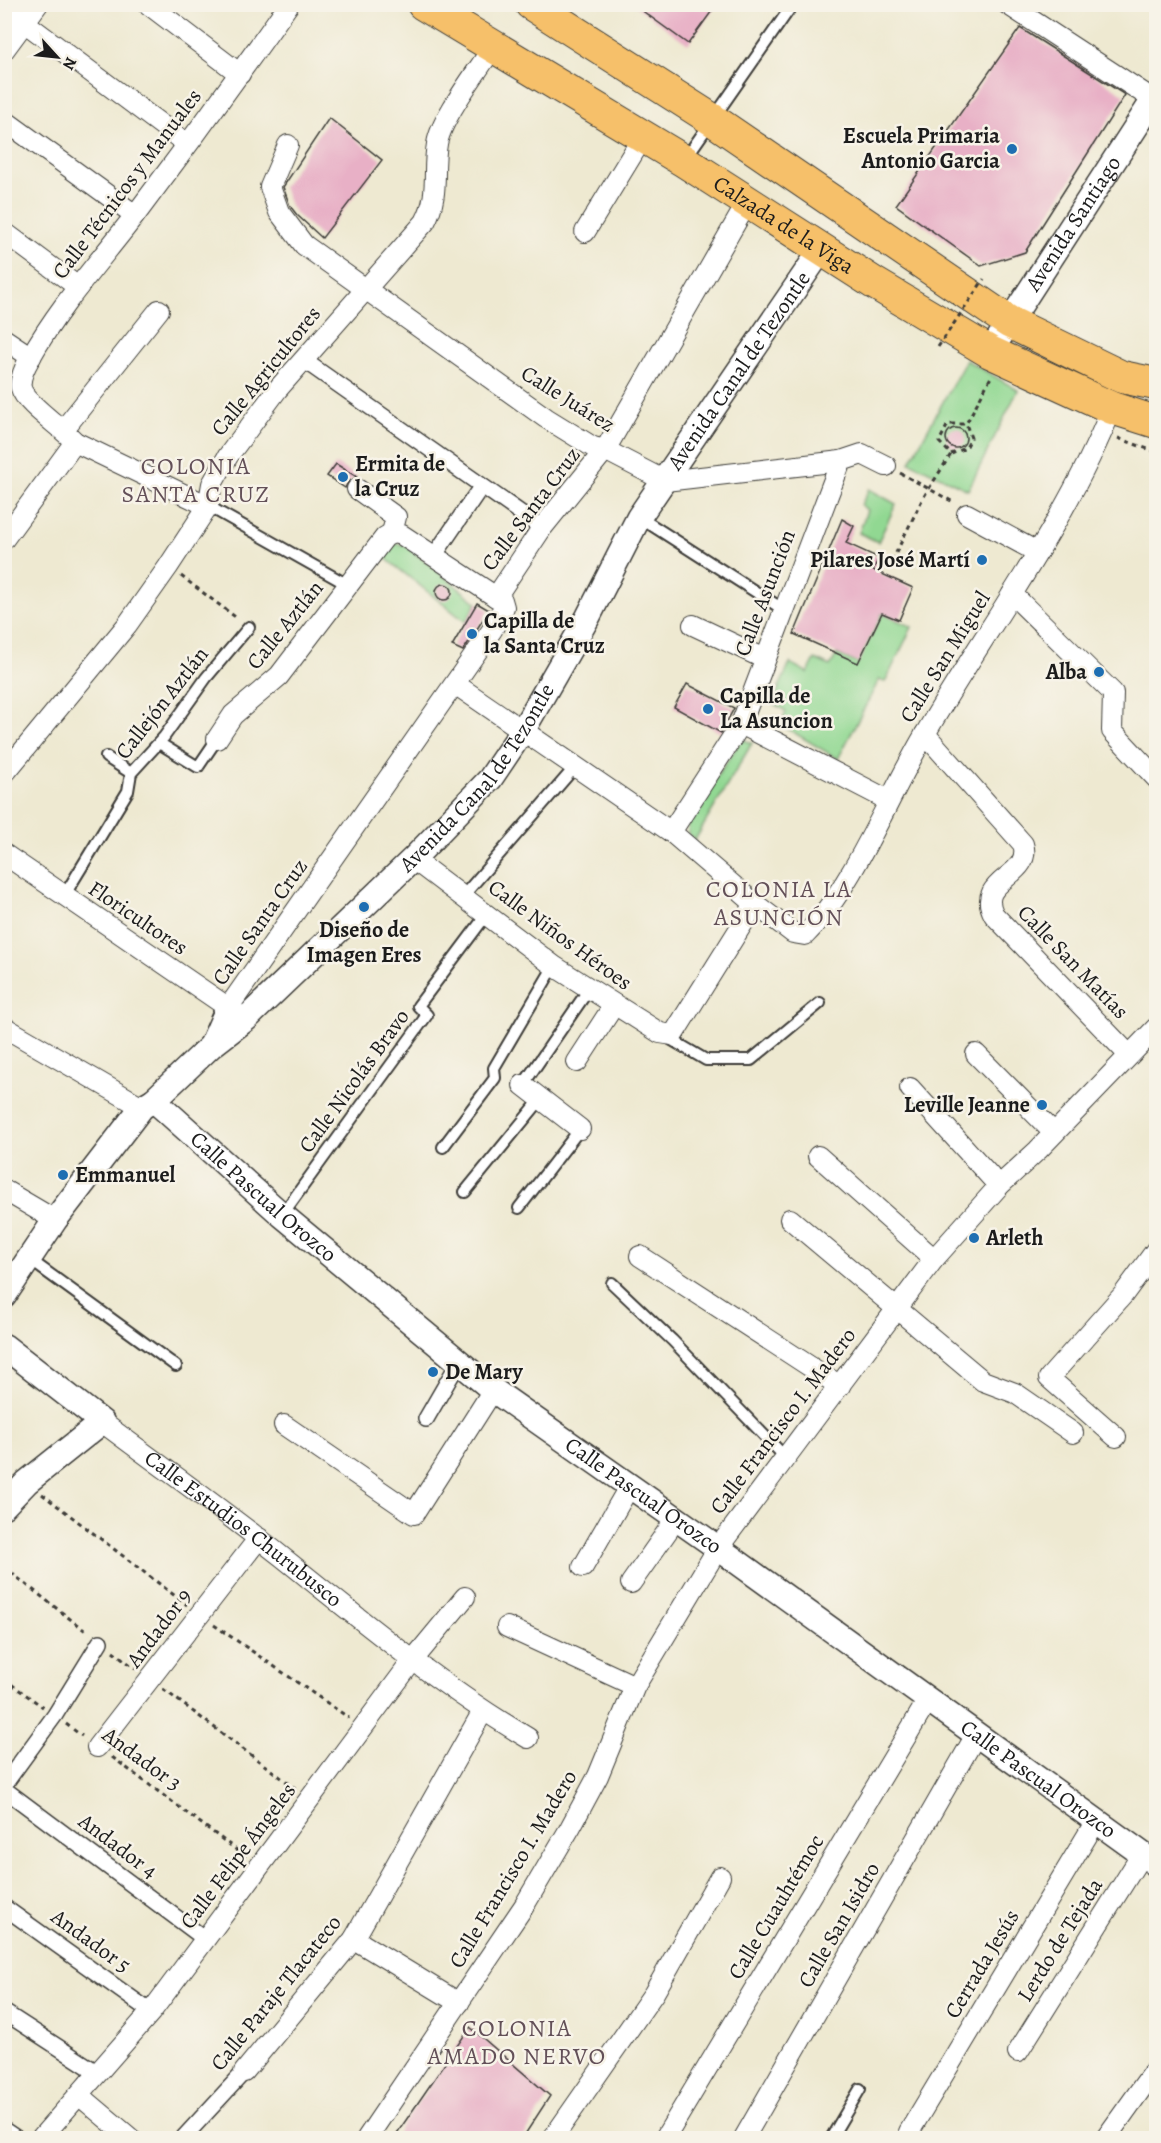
<svg xmlns="http://www.w3.org/2000/svg" width="1161" height="2143" font-family="Alegreya,serif">
<style>
.green{fill:#91d892;stroke:#567a57;stroke-width:1.5}
.building{fill:#e8b0c6}
.lines{fill:none;stroke-linecap:round;stroke-linejoin:round}
.service-casing{stroke:#3c3b37;stroke-width:14}
.pedestrian-casing{stroke:#3c3b37;stroke-width:18}
.minor-casing{stroke:#3c3b37;stroke-width:22}
.tertiary-casing{stroke:#3c3b37;stroke-width:27}
.primary-casing{stroke:#3c3b37;stroke-width:34}
.path{stroke:#3c3b37;stroke-width:3;stroke-dasharray:4.5 4.5;stroke-linecap:butt}
.service{stroke:#fff;stroke-width:10}
.pedestrian{stroke:#fff;stroke-width:15}
.minor{stroke:#fff;stroke-width:20}
.tertiary{stroke:#fff;stroke-width:24}
.primary{stroke:#f6c06b;stroke-width:32}
.path-bridge{stroke:#3c3b37;stroke-width:3;stroke-dasharray:4.5 4.5;stroke-linecap:butt}
.poi-dot{fill:#1f6fb2;stroke:#f7f3e8;stroke-width:2}
.labels{text-anchor:middle;dominant-baseline:central;stroke-width:5;stroke-linejoin:round;paint-order:stroke}
.poi-label{font-size:22px;font-weight:bold;fill:#1c1c1c;stroke:#f7f3e8;text-anchor:start}
.street-label{font-size:22px;fill:#1c1c1c;stroke:#f7f3e8}
.neighbourhood-label{font-size:24px;letter-spacing:1.5px;fill:#635058;stroke:#f7f3e8}
</style>
<rect width="100%" height="100%" fill="#f7f3e8"/>
<filter id="ink" filterUnits="userSpaceOnUse"><feTurbulence type="fractalNoise" baseFrequency=".0167" numOctaves="2"/><feDisplacementMap in="SourceGraphic" scale="12" xChannelSelector="R" yChannelSelector="G"/><feConvolveMatrix kernelMatrix="1 2 1 2 8 2 1 2 1" color-interpolation-filters="sRGB"/></filter>
<filter id="wash" filterUnits="userSpaceOnUse"><feTurbulence type="fractalNoise" baseFrequency=".008" numOctaves="4" result="noise"/><feDisplacementMap in="SourceGraphic" scale="24" xChannelSelector="R" yChannelSelector="G"/><feGaussianBlur stdDeviation="1.35" result="paint"/><feColorMatrix in="noise" values="0 0 0 0 0 0 0 0 0 0 0 0 0 0 0 0 0 1.4 0 .05"/><feComposite in="paint" operator="in"/></filter>
<g filter="url(#wash)">
<rect width="100%" height="100%" fill="#eee9d1"/>
<path class="green" d="M966,360L1018,390L968,490L910,462Z
M869,489L896,504L878,542L859,533L867,510L861,505Z
M390,543L405,545L477,603L466,622L380,554Z
M882,613L912,627L885,682L879,680L838,759L781,725L786,711L772,703L790,663L808,673L815,659L830,666L837,654L857,663Z
M742,739L752,743L695,840L689,835L687,821Z"/>
<g id="blocks">
<path class="building" d="M633,4H717L688,44Z
M1020,28L1125,95L1025,252L981,266L896,205Z
M329,118L382,160L322,238L297,215L290,206L283,187Z
M946 438a10 10 0 1 1 20 0a10 10 0 1 1-20 0Z
M336,464L357,477L348,482L345,488L327,476Z
M842,519L854,526L846,543L879,558L873,570L913,588L899,620L882,613L858,663L794,634Z
M436 592a8 8 0 1 1 16 0a8 8 0 1 1-16 0Z
M477,603L489,610L463,651L452,646Z
M687,684L734,708L721,733L674,707Z
M470,2027L550,2096L522,2139H393Z"/>
</g>
</g>
<g filter="url(#ink)">
<use href="#blocks" fill-opacity="0" stroke="#3c3b37" stroke-width="1.5"/>
<g class="lines">
<defs>
<path id="service" d="M685,159L793,4
M208,506L348,585
M639,517L784,610
M159,743L198,767L217,739
M106,757L131,773
M464,895L575,767
M64,896L128,791L131,773L164,737L206,678L249,627
M665,1036L706,1060H751L820,1003
M523,1085L589,989
M443,1147L495,1078L494,1068L554,966
M465,1192L541,1099
M519,1208L580,1129
M282,1215L427,1015L418,1006L487,914
M29,1259L176,1366
M612,1283L672,1340L786,1458
M831,2138L860,2089"/>
<path id="pedestrian" d="M302,359L542,528
M434,556L481,487
M426,1419L459,1362
M4,1785L55,1715L100,1642
M4,1789L205,1939
M4,1907L151,2012
M4,2012L98,2073
M4,2130L16,2138
M183,2138L244,2072"/>
<g id="minor">
<path d="M148,4L240,74"/>
<path d="M1007,4L1154,100"/>
<path d="M4,7L187,144"/>
<path d="M4,50L38,4"/>
<path d="M4,120L135,215"/>
<path d="M288,145L270,187L279,212L304,245L546,418L593,447L605,450L665,481L841,461L862,454L886,466"/>
<path d="M4,232L78,287"/>
<path d="M585,232L643,137"/>
<path d="M4,339L31,357"/>
<path d="M64,429L159,310"/>
<path d="M357,489L396,517L392,533"/>
<path d="M208,506L75,442C63,428 25,404 21,388C19,378 26,365 30,358C59,306 100,261 136,214C188,145 239,75 289,4"/>
<path d="M967,514L1037,552"/>
<path d="M392,533L402,535L496,597"/>
<path d="M4,539L75,442"/>
<path d="M1012,594L1113,693L1112,731L1156,778"/>
<path d="M693,625L765,659"/>
<path d="M455,684L671,832L755,904L793,933L805,935C853,888 889,795 924,736C986,629 1066,523 1112,408"/>
<path d="M741,724L888,800"/>
<path d="M925,734L1023,844C1034,877 974,879 994,915L1129,1055"/>
<path d="M217,739L233,715L279,676L385,537L392,533"/>
<path d="M4,774L127,625L168,567L208,506L212,484L228,456L277,390L425,222C440,194 432,173 437,144C441,118 478,71 493,47"/>
<path d="M671,832L741,724L841,461"/>
<path d="M4,854L239,1015"/>
<path d="M413,859L554,966L660,1033L673,1035L755,904"/>
<path d="M228,1008L492,630L504,607L502,600L496,597L542,528L605,450L747,203"/>
<path d="M4,1027L142,1107"/>
<path d="M976,1054L1054,1133"/>
<path d="M577,1062L614,1005"/>
<path d="M523,1085L580,1129"/>
<path d="M910,1088L999,1186"/>
<path d="M818,1156L934,1259"/>
<path d="M4,1190L55,1220"/>
<path d="M790,1219L983,1381L1015,1393L1073,1433"/>
<path d="M640,1256L840,1386"/>
<path id="s1" d="M102,1422C162,1467 223,1510 281,1556C361,1620 440,1686 528,1738"/>
<path d="M284,1425L414,1514L493,1390"/>
<path d="M1116,1437L1049,1378L1123,1295L1156,1250"/>
<path d="M583,1567L629,1487"/>
<path d="M631,1583L676,1519"/>
<path d="M507,1627L635,1686"/>
<path d="M97,1747L259,1538"/>
<path d="M354,1939L459,2003"/>
<path d="M1018,2052L1142,1854"/>
<path d="M244,2072L354,1939L483,1711"/>
<path d="M79,2095L130,2138"/>
<path d="M909,2132L1096,1821"/>
<path d="M41,2138L151,2012L413,1660L465,1597"/>
<path d="M367,2138L524,1906L570,1828L598,1776L635,1686L718,1548L934,1259L999,1186L1038,1150L1156,1028"/>
<path d="M553,2138L654,1993L720,1877"/>
<path d="M665,2138L928,1700"/>
<path d="M744,2138L976,1735"/>
<path d="M1106,2138L1156,2068"/>
</g>
<g id="tertiary">
<path id="s2" d="M990,352L1156,96"/>
<path d="M212,1044L228,1008"/>
<path id="s3" d="M154,1100L282,1215L493,1390L718,1548L1156,1864"/>
<path id="s4" d="M4,1296L55,1220L142,1107L154,1100L211,1046L246,1019L413,859L490,779L523,730L588,617L639,517L822,249"/>
<path d="M4,1346L102,1422L27,1482L4,1506"/>
</g>
<g id="primary">
<path id="s5" d="M423,4L684,161L874,283L990,352L1112,408L1156,422"/>
<path d="M531,4L713,120L1009,322L1122,377L1156,384"/>
</g>
</defs>
<use href="#service" class="service-casing"/>
<use href="#pedestrian" class="pedestrian-casing"/>
<use href="#minor" class="minor-casing"/>
<use href="#tertiary" class="tertiary-casing"/>
<use href="#primary" class="primary-casing"/>
<path class="path" d="M1118,438L1156,452
M951,454L966,448L971,438L966,424
M900,473L955,503
M888,569L923,498L951,454L939,442L948,424H966L991,377
M181,576L238,619
M42,1494L187,1605
M4,1567L88,1633
M214,1625L349,1718
M113,1651L136,1669
M4,1679L43,1707
M163,1689L295,1788
M66,1724L82,1736
M112,1757L246,1857"/>
<use href="#service" class="service"/>
<use href="#pedestrian" class="pedestrian"/>
<use href="#minor" class="minor"/>
<use href="#tertiary" class="tertiary"/>
<use href="#primary" class="primary"/>
<path class="path-bridge" d="M938,347L984,279"/>
</g>
</g>
<g class="poi-dot">
<circle cx="1012" cy="149" r="6"/>
<circle cx="343" cy="477" r="6"/>
<circle cx="982" cy="560" r="6"/>
<circle cx="472" cy="634" r="6"/>
<circle cx="1099" cy="672" r="6"/>
<circle cx="708" cy="709" r="6"/>
<circle cx="364" cy="907" r="6"/>
<circle cx="1042" cy="1105" r="6"/>
<circle cx="63" cy="1175" r="6"/>
<circle cx="974" cy="1238" r="6"/>
<circle cx="433" cy="1372" r="6"/>
</g>
<g class="labels">
<g class="poi-label">
<text x="1000" y="136" text-anchor="end">Escuela Primaria<tspan x="1000" dy="25">Antonio Garcia</tspan></text>
<text x="355" y="464">Ermita de<tspan x="355" dy="25">la Cruz</tspan></text>
<text x="970" y="560" text-anchor="end">Pilares José Martí</text>
<text x="484" y="621">Capilla de<tspan x="484" dy="25">la Santa Cruz</tspan></text>
<text x="1087" y="672" text-anchor="end">Alba</text>
<text x="720" y="696">Capilla de<tspan x="720" dy="25">La Asuncion</tspan></text>
<text x="364" y="930" text-anchor="middle">Diseño de<tspan x="364" dy="25">Imagen Eres</tspan></text>
<text x="1030" y="1105" text-anchor="end">Leville Jeanne</text>
<text x="75" y="1175">Emmanuel</text>
<text x="986" y="1238">Arleth</text>
<text x="445" y="1372">De Mary</text>
</g>
<g class="street-label">
<text transform="translate(127 184) rotate(-53)">Calle Técnicos y Manuales</text>
<text stroke="none"><textPath href="#s2" startOffset="153">Avenida Santiago</textPath></text>
<text stroke="none"><textPath href="#s5" startOffset="423">Calzada de la Viga</textPath></text>
<text stroke="none"><textPath href="#s4" startOffset="1192">Avenida Canal de Tezontle</textPath></text>
<text transform="translate(266 371) rotate(-51)">Calle Agricultores</text>
<text transform="translate(568 399) rotate(32)">Calle Juárez</text>
<text transform="translate(531 509) rotate(-53)">Calle Santa Cruz</text>
<text transform="translate(765 593) rotate(-69)">Calle Asunción</text>
<text transform="translate(285 625) rotate(-51)">Calle Aztlán</text>
<text transform="translate(945 657) rotate(-58)">Calle San Miguel</text>
<text transform="translate(162 703) rotate(-52)">Callejón Aztlán</text>
<text stroke="none"><textPath href="#s4" startOffset="706">Avenida Canal de Tezontle</textPath></text>
<text transform="translate(138 918) rotate(34)">Floricultores</text>
<text transform="translate(260 922) rotate(-55)">Calle Santa Cruz</text>
<text transform="translate(560 935) rotate(36)">Calle Niños Héroes</text>
<text transform="translate(1073 962) rotate(46)">Calle San Matías</text>
<text transform="translate(354 1081) rotate(-54)">Calle Nicolás Bravo</text>
<text stroke="none"><textPath href="#s3" startOffset="146">Calle Pascual Orozco</textPath></text>
<text transform="translate(783 1421) rotate(-53)">Calle Francisco I. Madero</text>
<text stroke="none"><textPath href="#s3" startOffset="630">Calle Pascual Orozco</textPath></text>
<text stroke="none"><textPath href="#s1" startOffset="177">Calle Estudios Churubusco</textPath></text>
<text transform="translate(159 1628) rotate(-53)">Andador 9</text>
<text transform="translate(142 1759) rotate(36)">Andador 3</text>
<text stroke="none"><textPath href="#s3" startOffset="1116">Calle Pascual Orozco</textPath></text>
<text transform="translate(118 1846) rotate(37)">Andador 4</text>
<text transform="translate(238 1856) rotate(-53)">Calle Felipe Ángeles</text>
<text transform="translate(513 1869) rotate(-59)">Calle Francisco I. Madero</text>
<text transform="translate(776 1907) rotate(-59)">Calle Cuauhtémoc</text>
<text transform="translate(839 1925) rotate(-60)">Calle San Isidro</text>
<text transform="translate(1060 1940) rotate(-58)">Lerdo de Tejada</text>
<text transform="translate(91 1941) rotate(36)">Andador 5</text>
<text transform="translate(982 1964) rotate(-59)">Cerrada Jesús</text>
<text transform="translate(276 1993) rotate(-51)">Calle Paraje Tlacateco</text>
</g>
<g class="neighbourhood-label">
<text x="196" y="466">COLONIA<tspan x="196" dy="28">SANTA CRUZ</tspan></text>
<text x="779" y="889">COLONIA LA<tspan x="779" dy="28">ASUNCIÓN</tspan></text>
<text x="517" y="2028">COLONIA<tspan x="517" dy="28">AMADO NERVO</tspan></text>
</g>
</g>
<rect width="1161" height="2143" fill="none" stroke="#f7f3e8" stroke-width="24"/>
<g transform="translate(57 57) rotate(117)" stroke="#f7f3e8" stroke-width="4.5" paint-order="stroke">
<path d="M0-4.5L10 22L0 15L-10 22Z" fill="#1c1c1c"/>
<text y="-9" font-size="16" font-weight="bold" text-anchor="middle" fill="#1c1c1c">N</text>
</g>
</svg>
